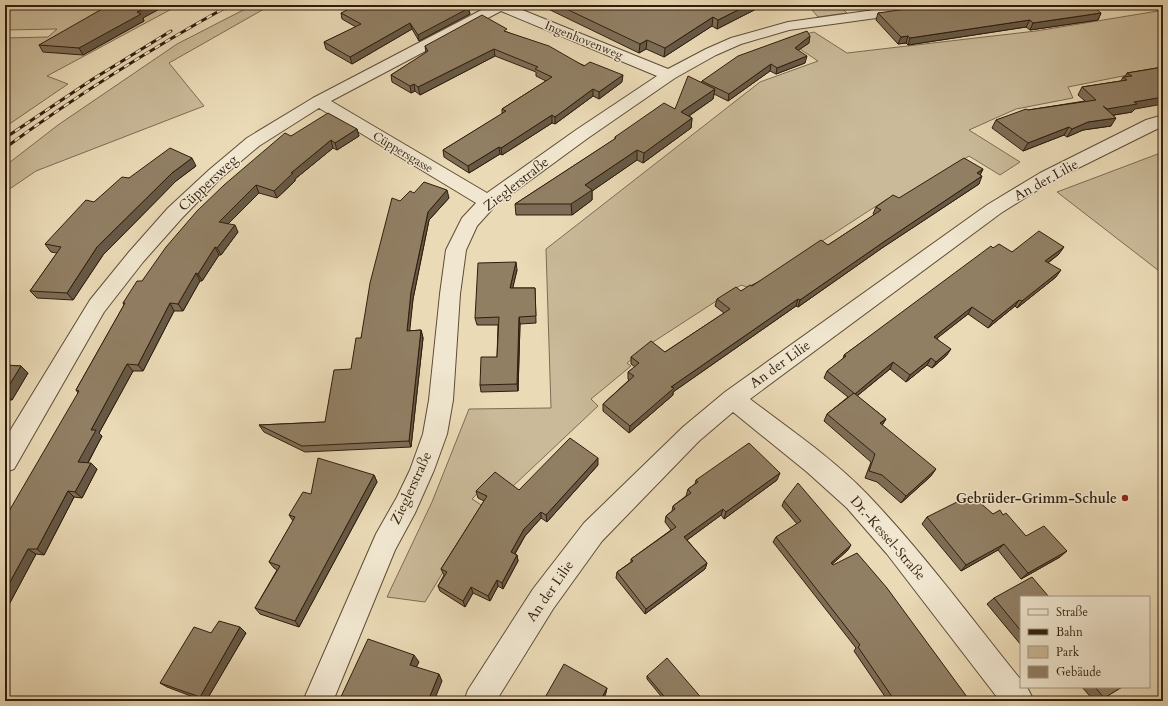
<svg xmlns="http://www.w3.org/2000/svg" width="1168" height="706" font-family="Cardo,serif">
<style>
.green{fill:#caba99;stroke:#7d6c52}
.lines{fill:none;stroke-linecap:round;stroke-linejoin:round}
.minor-casing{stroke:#5e4c36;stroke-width:2}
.minor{fill:#f1e7d0;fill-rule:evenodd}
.rail-casing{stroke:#301d0c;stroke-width:3}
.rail{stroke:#f1e7d0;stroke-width:2;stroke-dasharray:6;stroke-linecap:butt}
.wall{fill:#7d6d56;stroke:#301d0c}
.shaded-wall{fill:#665946;stroke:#301d0c}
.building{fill:#917f64;stroke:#301d0c}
.poi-dot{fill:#8f2418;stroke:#f1e7d0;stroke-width:1.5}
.labels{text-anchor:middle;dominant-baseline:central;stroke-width:3;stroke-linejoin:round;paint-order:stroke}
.far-street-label{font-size:12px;fill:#301d0c;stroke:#f1e7d0}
.street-label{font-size:14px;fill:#301d0c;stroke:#f1e7d0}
.poi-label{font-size:14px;font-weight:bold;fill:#301d0c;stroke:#f1e7d0;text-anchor:end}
</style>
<rect width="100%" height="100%" fill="#eadab6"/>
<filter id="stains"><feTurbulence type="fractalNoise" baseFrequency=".005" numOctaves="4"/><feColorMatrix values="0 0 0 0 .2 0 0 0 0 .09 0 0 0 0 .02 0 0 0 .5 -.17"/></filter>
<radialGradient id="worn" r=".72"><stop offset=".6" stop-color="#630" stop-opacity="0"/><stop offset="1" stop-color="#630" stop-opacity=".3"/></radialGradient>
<path class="green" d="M13,5H179L47,76L68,84L5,127V38L48,37L57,29L5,30V27L8,24L5,23V13Z
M253,5H271L169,63L204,106L36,171L5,192V166L58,125L177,44Z
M808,5H839L847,13L818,17Z
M1150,5H1163V68L1068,87L1073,98L1016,109L969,130L1020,162L1000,175L969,156L898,202L887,199L750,288L741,285L650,344L627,363L631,366L591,399L598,406L511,488L494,476L472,499L483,506L425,602L387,597L432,502L469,409L551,408L546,249L760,82L818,61L785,39L814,32L847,53L1036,31L1158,11Z
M1163,152V274L1057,192Z"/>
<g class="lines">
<defs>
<path id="minor" d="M491,5H510L668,69L706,49L731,38L788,22L910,5H949L947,8L942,9L789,30L741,44L716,55L675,78L588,138L495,206L477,226L466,250L460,294L453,400L447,434L434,470L415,513L395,550L333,701H303L376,534L397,497L410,470L423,434L429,400L440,294L446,250L462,218L476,203L319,108L259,146L221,178L182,218L143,262L104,312L14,469L5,472V439L90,300L129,252L168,208L209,170L247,138L313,98ZM501,11L657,76L576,130L487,193L331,101Z
M1163,115V126L1052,181L1001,213L750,399C789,429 831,457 866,493C922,551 970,617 1021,680V687H1027L1034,701H1000L887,554L847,508L807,472L733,412L699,441L602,541L553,609L496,701H464L468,690L533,589L584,523L683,427L725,392L987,205L1040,173L1146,120Z"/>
</defs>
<use href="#minor" class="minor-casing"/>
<use href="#minor" class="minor"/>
<defs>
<path id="rail" d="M5,138L93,79L171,31
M5,148C77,95 152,48 230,5"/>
</defs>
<use href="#rail" class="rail-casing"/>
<use href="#rail" class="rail"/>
</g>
<path class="wall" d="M11,5H59V8Z
M542,5H764L717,29L712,26L664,57L646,49L639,53L542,6Z
M862,5H899L867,10Z
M469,10L470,14L419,41L412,29L352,64L326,49L324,42L356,27L342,19L341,13Z
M878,13H1101L1098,20L1030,30L1026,27L908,45L906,43L898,44L876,20Z
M143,18L144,21L83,55L43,52L39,45Z
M507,32L622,82L599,99L593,96L555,124L552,123L502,155L500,154L469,173L444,157L443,150L502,114V109L546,81L536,76V72L495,56L420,95L415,91L411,93L392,82L391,75L426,53L425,46Z
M809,43L798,50L805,63L776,74L770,71L728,101L714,94L713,99L689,116L692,118L691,128L643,163L637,160L592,191V200L572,215H516L515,204L615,139V137L675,109L701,83L702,81Z
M1163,67L1132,112L1114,115L1111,126L1083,130L1067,137L1064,135L1023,151L992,128L996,120L1028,110L1085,101L1078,95L1082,87L1121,81L1123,77H1125L1127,73Z
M357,129L359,136L337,150L333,148L295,179V181L277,198L259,193L228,224L238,232L221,255H219L202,281H200L183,311H174L143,371H133L99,433L102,436L88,463L97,469L82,498L74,497L44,555L36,554L5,612L78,393L76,390L124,305L123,303L142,281L291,136Z
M196,166L176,181L103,255L73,300L37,298L30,291L57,253L51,252L45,244L94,202L129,178Z
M983,169L980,175L979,184L882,248L798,307L796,306L673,392V395L629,433L603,411V404L629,380L628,379V372L635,367L631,364V357L665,352L724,313L715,306L717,299L741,291L828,245L874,215L873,214L876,207Z
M449,198L429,220L413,299L409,331L421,330L423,338L411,447L305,452L264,432L259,425L325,422L351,369L361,338L400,201Z
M993,248L1012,252L1059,254L1048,263L1056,277L1017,308L1015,306L988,328L968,314L937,338L947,355L932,368L927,365L906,382L890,369L857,396L886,419L882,425L931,476L901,503L877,482L865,478L871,462L824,421L827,414L848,397L824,378L827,371L843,359L844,355Z
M517,270L512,288H535L536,323L520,324L518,391L481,392L480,385L497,357L498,325H477L475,318Z
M5,365L21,366L28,373L12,400H8L5,405Z
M598,465L547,522L541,518L525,536L515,554L517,555L518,561L503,589L498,586L490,601L473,593L465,607L440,591L438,586L444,575L441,569L484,501L478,498L476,491L519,490Z
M374,475L377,482L299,627L260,614L255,608L277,570L274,568L269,562L293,521L289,515L311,494Z
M696,480H777L724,519L721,515L687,540L707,563L705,569L645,614L616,578L617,572L631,562V559L671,530L665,522L666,516L672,511L673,506L686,496L688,489L695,484Z
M784,501L848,550L832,564L970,701H888L854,651L856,648L773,542L776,537L797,524L782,506Z
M993,514L1003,515L1026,536L1060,557L1021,579L998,550L961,571L922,524L927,517Z
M1021,597V645L987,604L994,598Z
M211,633H246L206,701H204L167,687L160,683Z
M647,676L704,701H665L647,679Z
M1082,687H1122L1104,698L1099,701H1094Z"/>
<path class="shaded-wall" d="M151,5H167L143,18L144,21L83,55L79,48L137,12Z
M465,5H478L469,10L470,14L419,41L418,35Z
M748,5H764L717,29L718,20Z
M868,5H899L867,10Z
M1101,13L1098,20L1030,30L1033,23Z
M713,17L712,26L664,57L665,48Z
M1030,20L1026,27L908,45L910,38Z
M410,23L412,29L352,64L350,57Z
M810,36L809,43L793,54L795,48Z
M908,36L906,43L898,44L901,37Z
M647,40L646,49L639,53L640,44Z
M494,49L495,56L420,95L418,87Z
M807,56L805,63L776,74L777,68Z
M771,64L770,71L728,101L729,94Z
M623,75L622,82L599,99V92Z
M414,84L415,91L411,93L410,86Z
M593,89V96L555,124V117Z
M715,89L713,99L680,122L681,112Z
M1163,97V104L1135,109L1132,112L1102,117L1107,109L1134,102Z
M552,115V123L502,155L501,148Z
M692,118L691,128L643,163L644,153Z
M1116,118L1111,126L1083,130L1067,137L1072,129L1088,122Z
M1069,127L1064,135L1023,151L1028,143Z
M357,129L359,136L337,150L335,143Z
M331,140L333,148L295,179V181L277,198L274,191L291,173Z
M499,147L500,154L469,173L468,166Z
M637,150V160L592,191V200L572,215L571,204L585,185Z
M192,158L196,166L176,181L103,255L73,300L67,293L97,247L172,173Z
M983,169L979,177L977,173Z
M982,176L979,184L882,248L798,307L800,300L885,241Z
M256,185L259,193L223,229L219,222Z
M447,190L449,198L429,220L413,299L409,338L407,331L411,292L428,212Z
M235,225L238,232L221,255L217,248Z
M215,247L219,255L202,281L198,274Z
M1064,247L1059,254L1041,268L1045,261Z
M516,262L517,270L511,296L510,288Z
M1061,270L1056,277L1017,308L1022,301Z
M196,273L200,281L183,311L178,304Z
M798,299L796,306L673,392V395L629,433L630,426L671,387Z
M1019,300L1015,306L988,328L993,321Z
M170,303L174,311L143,371L138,365Z
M972,307L968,314L931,343L934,337Z
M519,317L520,324L518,391L517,384Z
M421,330L423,338L411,447L409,441Z
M951,349L947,355L932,368L936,362Z
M931,358L927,365L906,382L910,375Z
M893,362L890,369L852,400L855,394Z
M127,364L133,371L99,433L102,436L85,468L78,462L91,430Z
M21,366L28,373L12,400L5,394V392Z
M5,397L8,400L5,405Z
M886,419L881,427L880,423Z
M598,458V465L547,522L546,515Z
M91,463L97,469L82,498L75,492Z
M936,469L931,476L901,503L906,496Z
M780,473L777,480L724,519L726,512Z
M374,475L377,482L299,627L295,621Z
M68,491L74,497L44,555L37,549Z
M723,509L721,515L683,543L684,537Z
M541,512V518L525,536L512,558L511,552L524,529Z
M1004,544L998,550L961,571L966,565Z
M851,545L848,550L828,568L831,563Z
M28,549L36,554L5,612V591Z
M1067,551L1060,557L1021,579L1028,573Z
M517,555L518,561L503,589L502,583Z
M707,563L705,569L645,614L646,609Z
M497,580L498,586L490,601L488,596Z
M471,587L473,593L465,607L463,601Z
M240,627L246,633L206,701H205L200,697Z
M414,655L419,662L414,672L410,665Z
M439,674L442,681L434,701H428Z
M607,688L606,693L603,701H600Z"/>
<path class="building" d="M109,5H151L137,12L141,14L79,48L39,45Z
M357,5H465L464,6L469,8L418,35L410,23L350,57L324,42L361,24L341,13Z
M558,5H748L718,20L713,17L665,48L647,40L640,44Z
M934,5H1091L1101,13L1033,23L1030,20L910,38L908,36L901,37L878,13Z
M482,15L507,29L504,31L549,46L584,66L590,62L623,75L599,92L593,89L555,117L552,115L501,148L499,147L468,166L443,150L506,111L502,109L552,77L535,69L538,67L494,49L418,87L414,84L410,86L391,75L428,51L425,46Z
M807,31L810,36L795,48L807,56L777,68L771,64L729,94L702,81L738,56Z
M1163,67V97L1134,102L1137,104L1107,109L1103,106L1116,118L1088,122L1072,129L1069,127L1028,143L996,120L1026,109L1028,110L1096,100L1082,87L1127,80L1123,77L1132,76L1127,73Z
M688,76L715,89L681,112L692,118L644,153L637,150L585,185L592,190L571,204H515L616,138L615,137L664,103L675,109Z
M328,113L357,129L335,143L331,140L291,173H293L274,191L256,185L219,222L235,225L217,248L215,247L198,274L196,273L178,304L170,303L138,365L127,364L91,430H96L78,462L91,463L75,492L68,491L37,549H28L5,591V518L79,391L76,390L125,303H123L137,281H142L166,247L197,211L224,185L285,133L291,136Z
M170,148L192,158L172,173L97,247L67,293L30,291L61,247L45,244L86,200L94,202L122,177L129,178Z
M964,158L983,169L977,173L982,176L885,241L800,300L798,299L671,387L674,388L630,426L603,404L634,376L628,372L639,363L631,357L651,341L665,352L730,309L717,299L736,287L741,291L750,285L752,286L821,240L828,245L881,210L876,207L893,195L899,198Z
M424,182L447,190L428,212L411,292L407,331L421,330L409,441L302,446L259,425L325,422L334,370L351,369L356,338H361L370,283L392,198L400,201L410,191L414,193Z
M1039,231L1064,247L1045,261L1061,270L1022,301L1019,300L993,321L972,307L934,337L951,349L936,362L931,358L910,375L893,362L855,394L827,371L846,356L844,355L991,246L993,248L999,244L1012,252Z
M516,262L510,288H535L536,316L519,317L517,384L480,385L481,357H497L499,317L475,318L478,263Z
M5,365L21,366L5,392Z
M854,393L886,419L880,423L936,469L906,496L882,475L869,471L875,454L827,414Z
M570,438L598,458L546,515L541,512L524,529L511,552L517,555L502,583L497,580L488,596L471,587L463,601L438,586L447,572L441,569L487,496L476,491L495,472L519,490Z
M749,443L780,473L726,512L723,509L684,537L707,563L646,609L617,572L633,561L631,559L676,527L666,516L675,509L673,506L691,493L688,489L698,482L696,480Z
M318,458L374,475L295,621L255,608L280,566L269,562L295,517L289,515L303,492L311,494Z
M798,483L851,545L831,563L833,565L857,553L887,588L970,701H895L858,647L860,645L776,537L801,521L784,501Z
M971,495L993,514L1000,510L1003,515L1006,513L1026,536L1044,526L1067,551L1028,573L1004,544L966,565L927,517Z
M1032,577L1049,597H1021V631L994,598Z
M219,621L240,627L200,697L160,683L194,627L211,633Z
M368,639L414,655L410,665L439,674L428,701H339Z
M667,658L704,701H668L647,676Z
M564,664L607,688L600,701H543Z
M1095,687H1122L1104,698Z
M1125,696L1129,701H1117Z"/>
<circle class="poi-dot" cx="1125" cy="498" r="4"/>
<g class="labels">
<g class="far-street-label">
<text transform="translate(584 40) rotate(22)">Ingenhovenweg</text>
<text transform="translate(403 152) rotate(31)">Cüppersgasse</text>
</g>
<g class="street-label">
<text transform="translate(1046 180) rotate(-29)">An der Lilie</text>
<text transform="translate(208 183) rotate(-43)">Cüppersweg</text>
<text transform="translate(516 184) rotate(-38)">Zieglerstraße</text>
<text transform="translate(780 364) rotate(-36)">An der Lilie</text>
<text transform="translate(411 488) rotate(-65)">Zieglerstraße</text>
<text transform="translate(888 538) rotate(49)">Dr.-Kessel-Straße</text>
<text transform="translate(550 591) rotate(-55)">An der Lilie</text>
</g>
<g class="poi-label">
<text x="1117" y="498">Gebrüder-Grimm-Schule</text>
</g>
</g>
<rect width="1168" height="706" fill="none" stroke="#eadab6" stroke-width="20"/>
<rect x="6" y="6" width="1156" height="694" fill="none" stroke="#301d0c" stroke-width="2"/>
<rect x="10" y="10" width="1148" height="686" fill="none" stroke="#301d0c"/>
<rect x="1020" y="596" width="130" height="92" fill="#f1e7d0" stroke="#a49682"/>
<rect x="1028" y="609" width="20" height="6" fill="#f1e7d0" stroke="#a49682"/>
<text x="1056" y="616" font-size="12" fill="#301d0c">Straße</text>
<rect x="1028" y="629" width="20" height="6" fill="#301d0c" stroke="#a49682"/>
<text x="1056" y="636" font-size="12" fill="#301d0c">Bahn</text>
<rect x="1028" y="646" width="20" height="12" fill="#caba99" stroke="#a49682"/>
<text x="1056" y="656" font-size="12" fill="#301d0c">Park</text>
<rect x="1028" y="666" width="20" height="12" fill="#917f64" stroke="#a49682"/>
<text x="1056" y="676" font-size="12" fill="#301d0c">Gebäude</text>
<rect width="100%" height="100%" filter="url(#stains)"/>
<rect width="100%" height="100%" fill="url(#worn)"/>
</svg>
